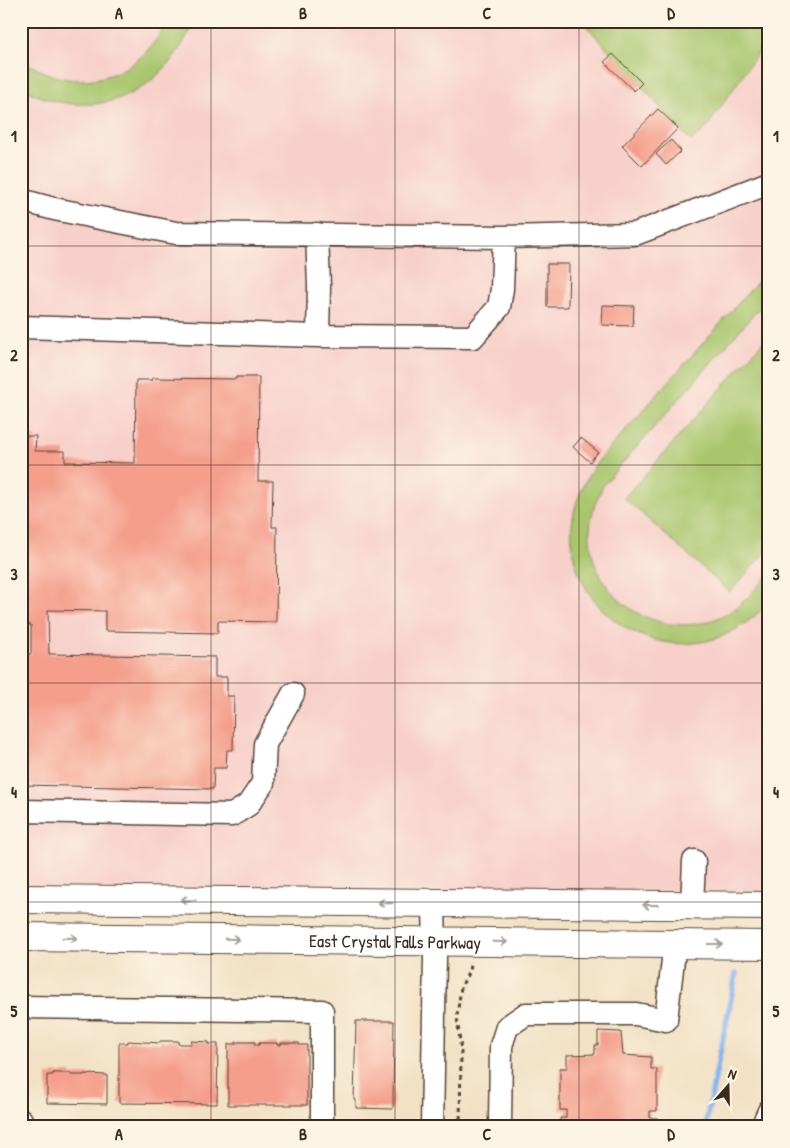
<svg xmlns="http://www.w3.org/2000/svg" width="790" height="1148" font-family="'Patrick Hand',sans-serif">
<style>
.built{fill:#f7d0ca}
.green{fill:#a9c66d;stroke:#727846}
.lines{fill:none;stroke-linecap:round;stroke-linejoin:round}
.stream{stroke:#85b4ef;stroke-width:5.5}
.building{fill:#f59e8b}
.minor-casing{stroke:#564537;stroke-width:25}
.major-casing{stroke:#564537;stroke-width:30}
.path{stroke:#564537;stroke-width:3;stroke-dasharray:4 4;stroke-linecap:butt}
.minor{stroke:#fff;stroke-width:22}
.major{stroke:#fff;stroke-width:28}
.oneway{stroke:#a79f9a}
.grid{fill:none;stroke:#3b2a1e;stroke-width:1;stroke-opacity:0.55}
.labels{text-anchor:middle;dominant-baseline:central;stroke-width:4;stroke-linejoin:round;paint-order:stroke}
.street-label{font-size:18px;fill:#3b2a1e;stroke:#fcf5e5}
.neatline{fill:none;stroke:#3b2a1e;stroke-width:2}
.grid-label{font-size:16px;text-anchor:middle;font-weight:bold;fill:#3b2a1e}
</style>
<rect width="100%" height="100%" fill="#fcf5e5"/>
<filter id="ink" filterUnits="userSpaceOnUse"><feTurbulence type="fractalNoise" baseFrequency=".02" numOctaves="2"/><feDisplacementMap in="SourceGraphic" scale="10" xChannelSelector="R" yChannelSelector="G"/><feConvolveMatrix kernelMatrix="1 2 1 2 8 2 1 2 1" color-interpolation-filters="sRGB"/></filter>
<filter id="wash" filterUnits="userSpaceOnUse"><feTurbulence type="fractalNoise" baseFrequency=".0096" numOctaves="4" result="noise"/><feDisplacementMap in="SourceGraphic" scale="20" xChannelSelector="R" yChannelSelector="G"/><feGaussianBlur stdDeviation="1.12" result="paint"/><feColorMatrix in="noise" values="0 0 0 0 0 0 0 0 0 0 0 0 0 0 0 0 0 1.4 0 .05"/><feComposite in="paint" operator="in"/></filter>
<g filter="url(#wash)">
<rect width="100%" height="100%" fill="#f2e1c4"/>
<path class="built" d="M21,21H769V891L21,890Z"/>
<path class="green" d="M167,21H194C163,96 94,126 21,88V58C73,99 140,80 167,21Z
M582,21H768L758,53L707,127L691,141Z
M769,269V297L604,484C595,501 589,519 590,538C593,606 670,646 728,613C744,604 756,588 769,574V602C671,712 506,583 599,460Z
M769,335V548L730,592L624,498Z"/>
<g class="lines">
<path class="stream" d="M766,877L769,868
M705,1127L736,974"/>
</g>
<g id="blocks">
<path class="building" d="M613,54L642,83L634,91L604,62Z
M658,109L678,128L642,166L622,146Z
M671,140L681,151L666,165L656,154Z
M547,264H569L568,307H547Z
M603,305L634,306L633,326L602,325Z
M236,377H259L258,481H273L272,527H277L276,622L218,621V633L105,631V611L48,610L49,654L215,657V677H227V696H234L233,750H227L226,768H214L213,789L21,785V654H31V625L21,624V436H36L35,451H65V462L135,463L136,380H152V378L236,379Z
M581,438L598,452L590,462L573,447Z
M356,1021H394L393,1109L356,1108V1100H354Z
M598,1031L621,1032L623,1055L651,1057V1069H657V1111H650V1118H657V1127H560V1118H566V1110H560V1068H567V1055L595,1054V1045H598Z
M128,1041L160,1043V1041H178V1044H192L191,1041L209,1042V1044H218L217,1104L119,1103V1043H128Z
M236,1042H255V1045H259V1043H277V1045H281V1043H299V1045H307V1105H228V1044H236Z
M53,1073H71V1075H84V1074L107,1075V1104L47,1103V1075H53Z"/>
</g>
</g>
<g filter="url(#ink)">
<use href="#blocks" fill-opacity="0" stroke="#564537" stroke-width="1"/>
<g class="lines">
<defs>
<path id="minor" d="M21,200L54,209L176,233L504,237L635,234L769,183
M317,234L319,286L318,336
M21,327L318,336L473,337L499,307L502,289L504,237
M21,811L232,815L248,805L263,783L265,744L293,694
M692,906L694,861
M21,1007L322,1011V1127
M21,1120L23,1127
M432,1127L435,957L434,903
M500,1127L501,1046L507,1027L526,1014H636L666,1020L673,960V944
M762,1127L769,1111"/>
<g id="major">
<path d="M21,899L769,906"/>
<path id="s1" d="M21,937L769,945"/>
</g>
</defs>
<use href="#minor" class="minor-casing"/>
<use href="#major" class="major-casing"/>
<path class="path" d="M460,1127L461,1051L457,1017L461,987L469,971L470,965"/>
<use href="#minor" class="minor"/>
<use href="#major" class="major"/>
</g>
<defs><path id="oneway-shaft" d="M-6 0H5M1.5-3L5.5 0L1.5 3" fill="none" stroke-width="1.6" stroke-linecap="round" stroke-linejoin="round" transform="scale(1.25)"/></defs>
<g class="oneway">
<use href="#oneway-shaft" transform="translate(188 900) rotate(-179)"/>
<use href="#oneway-shaft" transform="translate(385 903) rotate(-179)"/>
<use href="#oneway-shaft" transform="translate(650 905) rotate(-180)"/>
<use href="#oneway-shaft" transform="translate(70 938) rotate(1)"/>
<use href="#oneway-shaft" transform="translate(232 939) rotate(1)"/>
<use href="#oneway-shaft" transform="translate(500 942) rotate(1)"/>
<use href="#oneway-shaft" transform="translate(715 944)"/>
</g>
</g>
<path class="grid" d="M211,21V1127M395,21V1127M579,21V1127M21,246H769M21,465H769M21,683H769M21,902H769"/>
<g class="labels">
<g class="street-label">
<text stroke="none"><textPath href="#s1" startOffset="374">East Crystal Falls Parkway</textPath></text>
</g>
</g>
<rect width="790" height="1148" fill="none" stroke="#fcf5e5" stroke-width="55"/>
<g transform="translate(728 1086) rotate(20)" stroke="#fcf5e5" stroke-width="4" paint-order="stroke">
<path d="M0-4L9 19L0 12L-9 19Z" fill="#3b2a1e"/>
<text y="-8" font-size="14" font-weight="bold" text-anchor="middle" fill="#3b2a1e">N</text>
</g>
<rect x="28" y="28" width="734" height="1092" class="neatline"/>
<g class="grid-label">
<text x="119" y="19">A</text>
<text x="303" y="19">B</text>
<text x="487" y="19">C</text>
<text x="671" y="19">D</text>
<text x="14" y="142">1</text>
<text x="776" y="142">1</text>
<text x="14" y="361">2</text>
<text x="776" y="361">2</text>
<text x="14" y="580">3</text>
<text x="776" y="580">3</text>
<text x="14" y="798">4</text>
<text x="776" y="798">4</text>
<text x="14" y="1017">5</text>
<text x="776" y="1017">5</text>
<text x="119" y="1140">A</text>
<text x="303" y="1140">B</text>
<text x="487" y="1140">C</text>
<text x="671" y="1140">D</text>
</g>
</svg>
